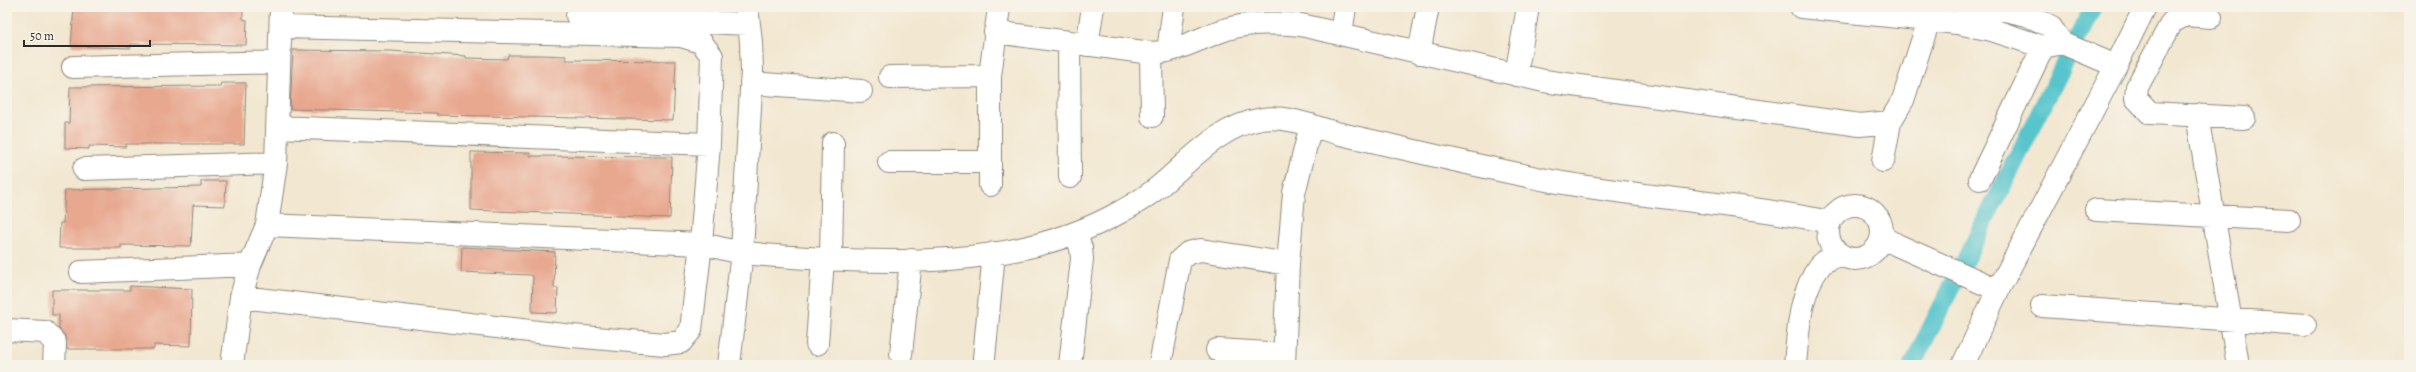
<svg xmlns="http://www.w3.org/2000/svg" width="2416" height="372" font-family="Alegreya,serif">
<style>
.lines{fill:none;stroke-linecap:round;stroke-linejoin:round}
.canal{stroke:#58c5cd;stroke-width:18}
.building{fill:#e8a78f}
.minor-casing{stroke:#8e897e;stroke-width:24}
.minor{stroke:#fff;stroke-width:22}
</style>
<rect width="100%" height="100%" fill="#f7f3e8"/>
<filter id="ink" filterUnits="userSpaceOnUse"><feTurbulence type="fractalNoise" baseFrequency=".025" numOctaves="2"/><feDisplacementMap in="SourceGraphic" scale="8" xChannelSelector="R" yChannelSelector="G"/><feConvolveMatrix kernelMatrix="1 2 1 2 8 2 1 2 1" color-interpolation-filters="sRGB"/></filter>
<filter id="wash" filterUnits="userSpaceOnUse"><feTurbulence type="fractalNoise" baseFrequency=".012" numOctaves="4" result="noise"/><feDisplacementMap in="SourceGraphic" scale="16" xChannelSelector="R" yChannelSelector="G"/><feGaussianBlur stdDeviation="0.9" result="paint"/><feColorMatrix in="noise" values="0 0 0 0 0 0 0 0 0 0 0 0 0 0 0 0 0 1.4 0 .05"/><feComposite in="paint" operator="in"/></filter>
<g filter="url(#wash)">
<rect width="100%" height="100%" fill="#f2e7d0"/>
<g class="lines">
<path class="canal" d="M1912,365L2093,7"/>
</g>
<g id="blocks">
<path class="building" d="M74,7H243V19L247,20L246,45L131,44V48L71,46Z
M293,50L390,51L466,56V58L507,59L508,55H541L566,56V60L676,61L673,120L437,115V113L290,109Z
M221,83H246L244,144H126V147L89,146V149L65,148V123H69L70,87L220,86Z
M471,152L530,153V156L672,157L670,218L471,210Z
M201,181H226L225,206L193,205L191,246L121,245V248H59L60,223H63L65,190L201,187Z
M462,247L555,252L554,288H558L557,313L532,312L533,276L530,275L461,272Z
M130,286L192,289L191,346L154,345V349H67L65,335L59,329V315H52V290H130Z"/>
</g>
</g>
<g filter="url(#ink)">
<use href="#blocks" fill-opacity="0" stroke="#8e897e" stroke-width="1"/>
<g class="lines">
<defs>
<path id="minor" d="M1801,7L1957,23L1992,30L2043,47L2062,43
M577,16L748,24
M2211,17L2186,15L2172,22L2137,87L2136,98L2150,113L2244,118
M1957,23L1981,12L2000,9L2027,15L2050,26L2062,43L2116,66
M995,32L1151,53C1178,52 1202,37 1227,29C1251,22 1276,23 1301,25L1544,81L1860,125L1890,122L1903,100L1929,20
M1341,34L1345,7
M1069,43L1070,177
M1087,45L1093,7
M1168,51L1174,7
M1151,53L1152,116
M1419,53L1428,7
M73,67L279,62
M1516,75L1528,7
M890,77L990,76
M751,83L861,91
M2197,115L2238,365
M277,127L709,144
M1883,161L1890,122
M889,162H990
M84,169L276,163
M1980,179L2043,47
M990,185V76L999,7
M1828 232a27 27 0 1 1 54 0a27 27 0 1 1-54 0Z
M2096,210L2289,220
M267,225L701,244
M1882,236L1897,245L1998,290
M716,247C745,255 779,256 809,258C913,265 1030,264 1122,211C1135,204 1149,195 1161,185C1192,159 1219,126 1262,119C1289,115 1315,128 1341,134C1411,150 1481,167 1552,181C1644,198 1738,203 1829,222
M831,260L833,143
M81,272L250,265
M241,297L572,336L665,344L681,342L691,330L701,244L709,144L712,56L701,42L681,36L281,27
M2042,306L2305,325
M7,330L45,332L55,343L54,365
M817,344L823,259
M1217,350L1284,354
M901,354L911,260
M984,358L994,253
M232,365L241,297L250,265L267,225L276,163L281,7
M729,365L742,252L752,71L751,42L747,7
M1070,365L1082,259L1081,248L1076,235
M1160,365L1180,260L1188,253L1201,250L1288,264
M1284,365L1288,264L1294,193L1311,125
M1795,365C1798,334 1799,292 1820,266C1823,261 1833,258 1838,255
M1963,365L1998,290L2116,66L2145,7"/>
</defs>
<use href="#minor" class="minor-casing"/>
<use href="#minor" class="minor"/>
</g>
</g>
<rect width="2416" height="372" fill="none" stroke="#f7f3e8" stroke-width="24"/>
<path d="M24 40v6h126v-6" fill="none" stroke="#2b2b2b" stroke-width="2"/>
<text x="30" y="40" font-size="12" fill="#2b2b2b" stroke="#f7f3e8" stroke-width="3" paint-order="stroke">50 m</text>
</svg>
